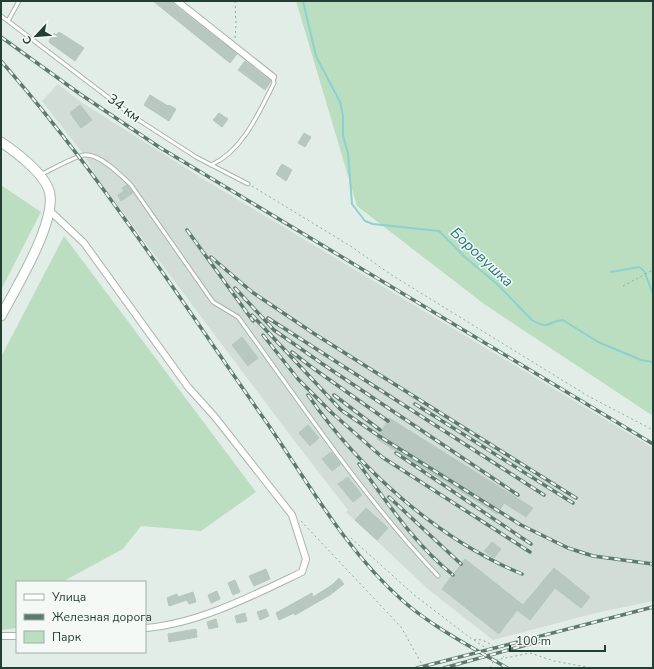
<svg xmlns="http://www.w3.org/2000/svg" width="654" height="669" font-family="'Nunito Sans',sans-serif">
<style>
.built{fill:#d1ddd6}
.green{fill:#bcdec0}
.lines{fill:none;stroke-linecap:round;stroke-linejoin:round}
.stream{stroke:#8cd1d1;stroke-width:2}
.building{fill:#b8c8c0;stroke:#b6c7bd}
.service-casing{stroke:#a6b5ad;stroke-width:5}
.minor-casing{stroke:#a6b5ad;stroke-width:8}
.secondary-casing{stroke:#a1b9ad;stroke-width:11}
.path{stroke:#84b09c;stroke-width:1;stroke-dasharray:2 3;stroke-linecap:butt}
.service{stroke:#fff;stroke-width:3}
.minor{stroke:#fff;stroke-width:6}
.secondary{stroke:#fff;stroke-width:9}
.rail-casing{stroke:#5d7a6e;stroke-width:3.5}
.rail{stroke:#f4f9f6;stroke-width:2;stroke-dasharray:6;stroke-linecap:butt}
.labels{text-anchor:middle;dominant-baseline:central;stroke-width:3;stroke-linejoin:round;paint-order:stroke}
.street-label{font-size:14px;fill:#233e33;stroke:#f4f9f6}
.water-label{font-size:15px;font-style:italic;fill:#1d787a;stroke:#f4f9f6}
</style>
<rect width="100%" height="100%" fill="#e3ede7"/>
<path class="built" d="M58,84L81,102L200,177L653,448V601L596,613L493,640L429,590L346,512L348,510L286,430L97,178L84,155L42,101Z"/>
<path class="green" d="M296,1H653V416L484,304L357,206Z
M1,185L41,212L1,290Z
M64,236L256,492L201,531L141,526L123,549L62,582H17V628L1,630V357Z"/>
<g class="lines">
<path class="stream" d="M303,1L316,56L340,102L343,116V136L348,153L352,204L365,221L373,224L439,231L466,258L497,284L532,320C550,331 547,321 563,320L598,342L641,360L653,362
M611,272L639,267L644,271L653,294"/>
</g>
<path class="building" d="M153,1H172L174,5L237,54L230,63Z
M59,32L84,48L75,61L50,43L49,41L54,33L56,35Z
M245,61L271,81L265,90L238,70Z
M150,95L168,106L169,105L176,109L169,121L144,105Z
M80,105L92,120L81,128L70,113Z
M219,113L228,119L222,127L213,120Z
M304,133L311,137L305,147L298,143Z
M282,164L292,170L286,181L276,174Z
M127,185L133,193L121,201L118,195L124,191L122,188Z
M242,337L258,358L248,366L232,345Z
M389,418L533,508L526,517L504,503L497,514L377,439Z
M308,425L319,438L310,446L299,433Z
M331,452L341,464L332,471L322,459Z
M348,477L362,495L353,502L338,484Z
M366,508L388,528L377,540L355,520Z
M492,542L501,549L494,558L484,551Z
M465,559L523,605L554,568L590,597L581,608L555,588L530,620L517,610L499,634L442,589Z
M266,569L270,579L254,586L249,576Z
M339,578L344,584L330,595L295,615L294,613L279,620L276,613L312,593L313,597L332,585Z
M235,580L240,592L233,595L228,583Z
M217,591L220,599L211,603L208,595Z
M193,592L196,602L189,604L187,600L169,606L167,598L177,594L178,597Z
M266,609L269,616L260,620L257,612Z
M245,613L247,621L237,623L235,616Z
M216,619L218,627L209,629L207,622Z
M196,629L197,637L169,642L168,634Z"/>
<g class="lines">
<defs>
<path id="service" d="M1,16L8,21L19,1
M8,21L134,117L196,157L248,184
M211,165C243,151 259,112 274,83L273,77
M40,175C51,170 73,157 84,155C99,153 121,175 131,185L213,302L238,317C302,405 363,497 438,576"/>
<path id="minor" d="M177,1L273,77
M49,210L84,243L188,387L215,417L292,515L306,559L302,572C254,595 198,624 145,628
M1,636H17"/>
<path id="secondary" d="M1,142C16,152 48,176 50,195C54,226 16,288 1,316"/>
</defs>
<use href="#service" class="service-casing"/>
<use href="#minor" class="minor-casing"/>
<use href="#secondary" class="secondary-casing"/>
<path class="path" d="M235,38L236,25L235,1
M252,186L352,247L390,274L588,396L653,430
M623,286L653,270
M301,521L401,627L424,668
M351,538L413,594L473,640C486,637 496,649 504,657
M474,640L486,648
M490,668L493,662L496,660L530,653L554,661L592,668"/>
<use href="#service" class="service"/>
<use href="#minor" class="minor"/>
<use href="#secondary" class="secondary"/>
<defs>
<path id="rail" d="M1,37L80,94L159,147L653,444
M1,61C100,174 181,301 267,423C309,484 347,552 403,601C434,628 472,647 507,668
M187,230L253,321
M211,257L252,292L313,333L576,498
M235,288L274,330L324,365L518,495
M252,315L341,410L379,436L521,525L568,548L593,556L653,564
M268,318L544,495
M263,335L298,379L332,413L382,457L530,552
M292,352L310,366L388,421
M308,395C359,469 439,540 522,574
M334,395L380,430
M415,404L573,503
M396,453L531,544
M359,464C387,502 415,545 453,575
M389,497L461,564
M417,668L653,607
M444,668L544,640"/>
</defs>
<use href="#rail" class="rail-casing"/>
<use href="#rail" class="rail"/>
</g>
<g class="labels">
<g class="street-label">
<text transform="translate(124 108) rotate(37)">34 км</text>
</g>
<g class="water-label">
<text transform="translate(482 257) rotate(43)">Боровушка</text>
</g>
</g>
<rect width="654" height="669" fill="none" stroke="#233e33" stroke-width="4"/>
<rect x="16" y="581" width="130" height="72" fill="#f4f9f6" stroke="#a0aea8"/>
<rect x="24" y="594" width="20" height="6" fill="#ffffff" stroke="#a0aea8"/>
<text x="52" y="601" font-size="12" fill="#233e33">Улица</text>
<rect x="24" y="614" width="20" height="6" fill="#5d7a6e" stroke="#a0aea8"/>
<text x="52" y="621" font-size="12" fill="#233e33">Железная дорога</text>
<rect x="24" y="631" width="20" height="12" fill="#bcdec0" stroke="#a0aea8"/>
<text x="52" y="641" font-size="12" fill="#233e33">Парк</text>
<g transform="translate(36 36) rotate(244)" stroke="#f4f9f6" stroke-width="3" paint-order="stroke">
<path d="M0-3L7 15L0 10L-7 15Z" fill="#233e33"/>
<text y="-6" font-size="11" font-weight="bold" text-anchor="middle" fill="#233e33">С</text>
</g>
<path d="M510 645v6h95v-6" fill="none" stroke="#233e33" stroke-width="2"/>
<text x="516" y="645" font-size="12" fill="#233e33" stroke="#f4f9f6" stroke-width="3" paint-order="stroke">100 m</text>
</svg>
